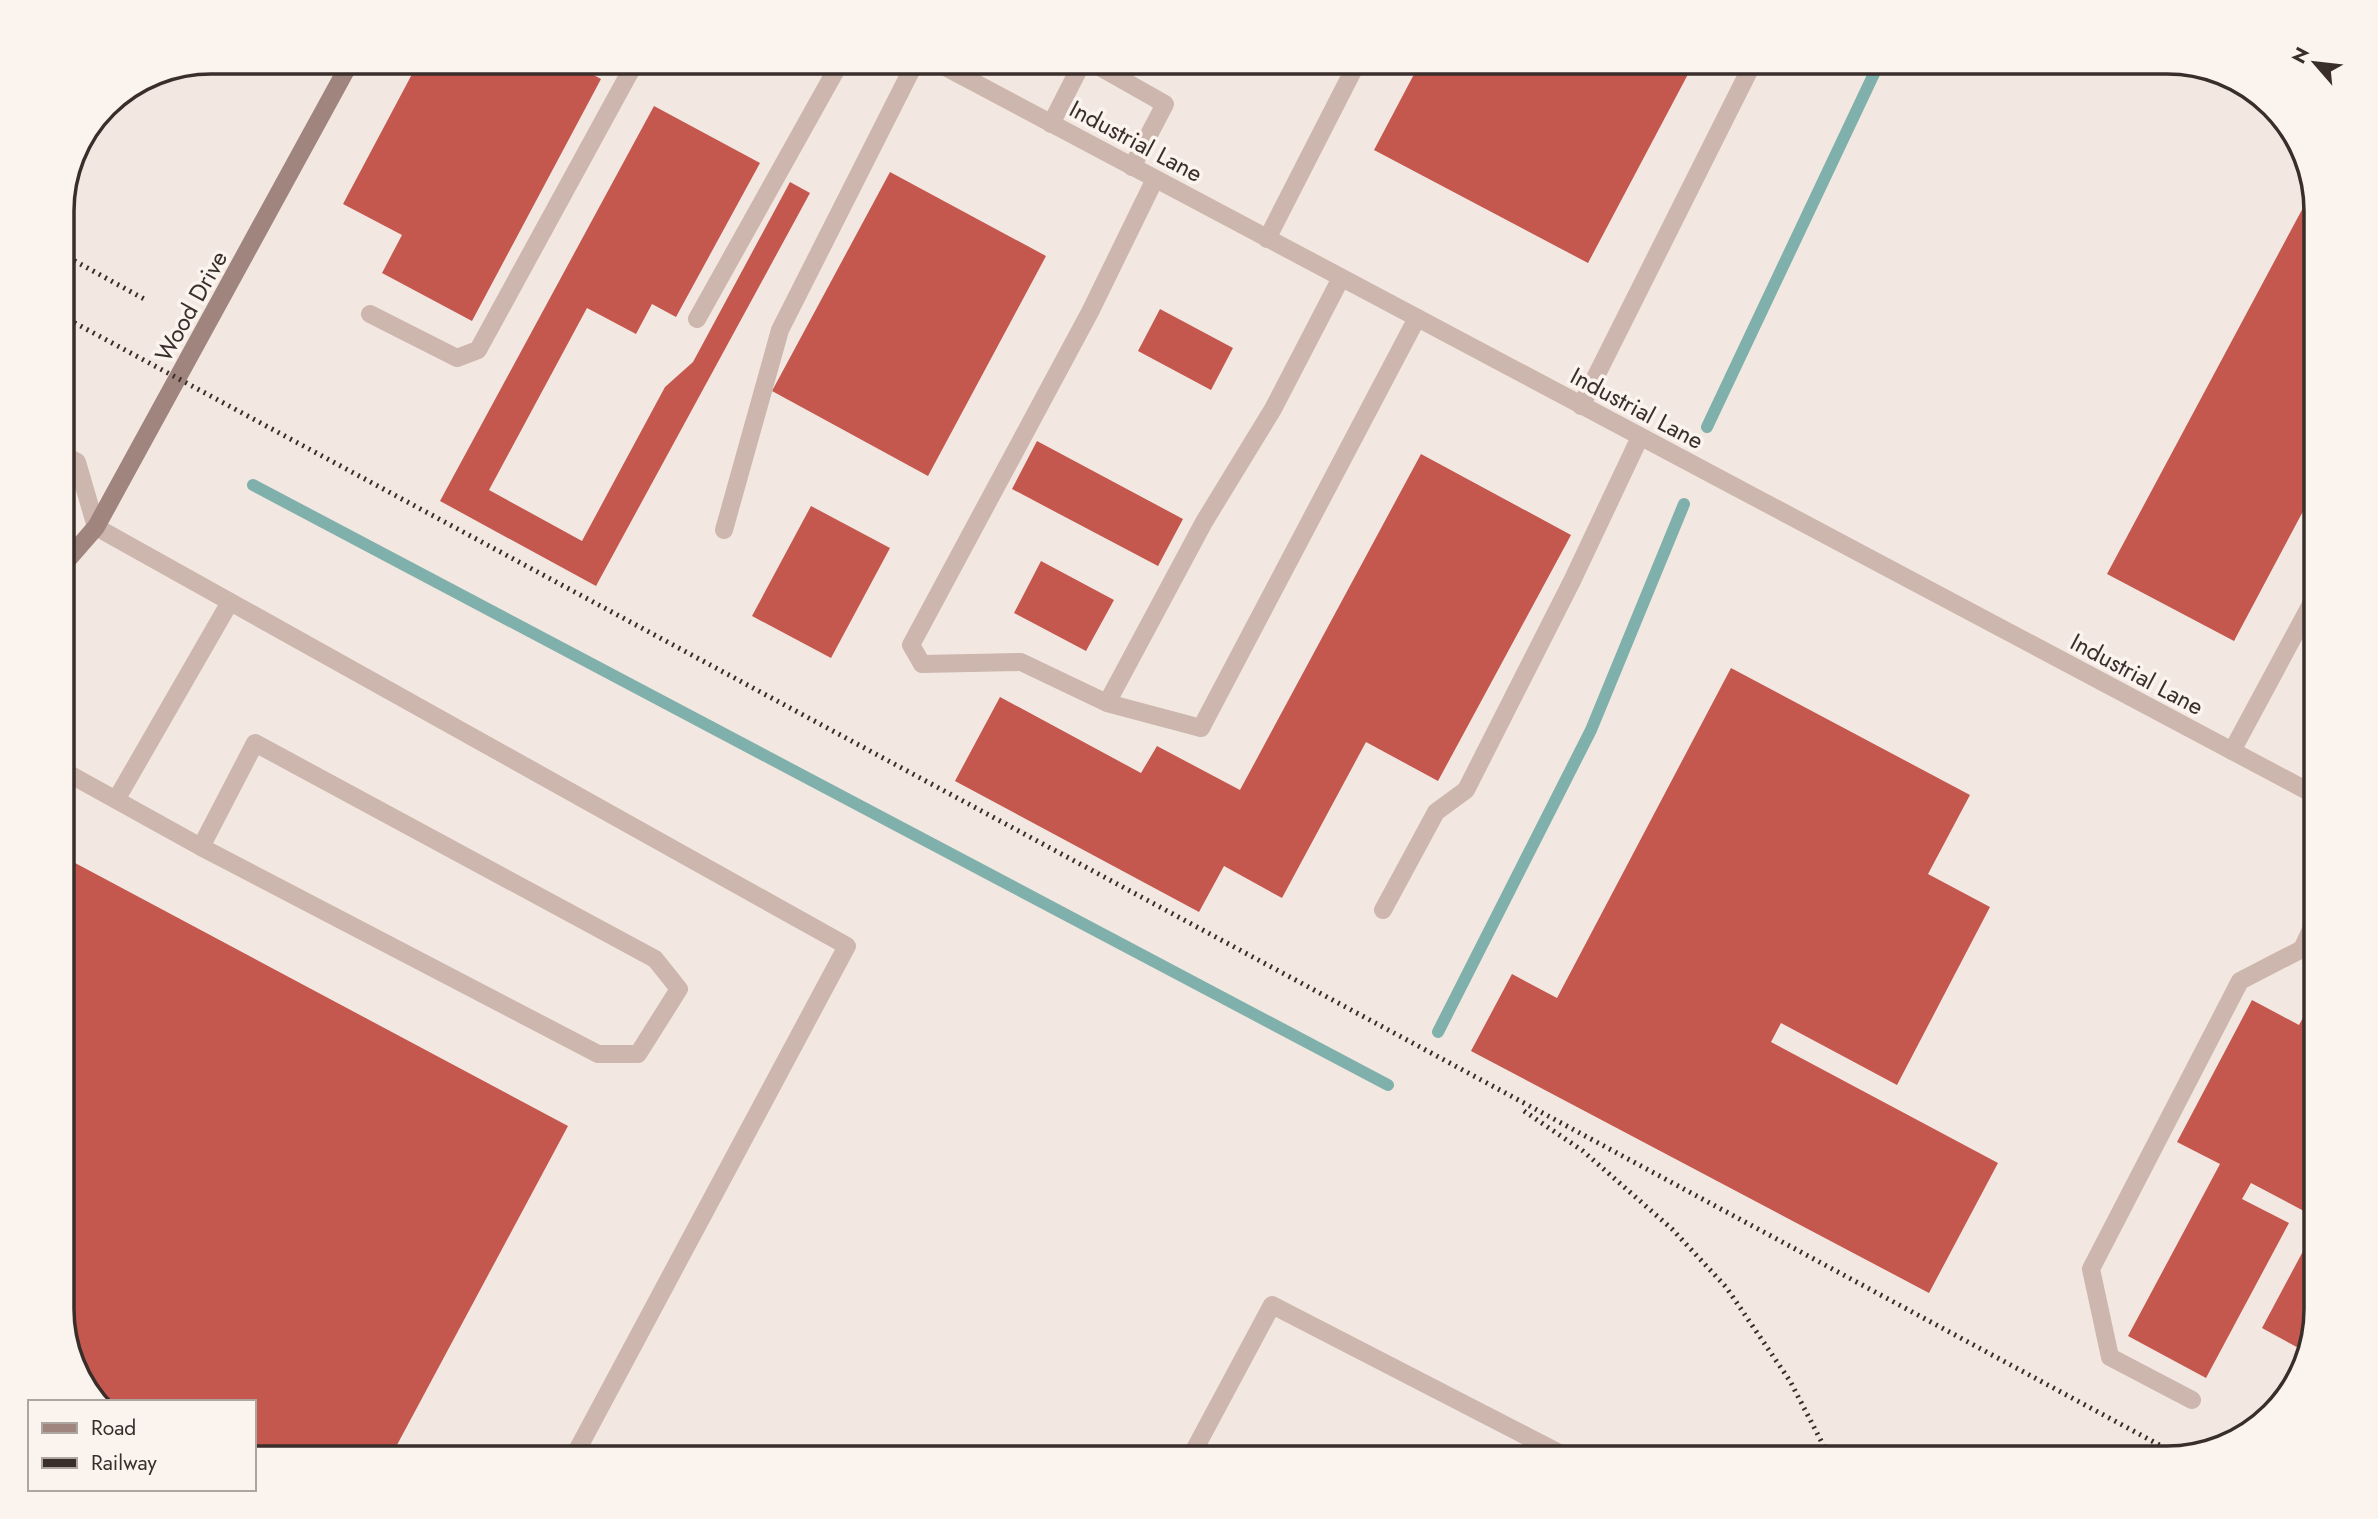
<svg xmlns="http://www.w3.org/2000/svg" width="2378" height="1519" font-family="Jost,sans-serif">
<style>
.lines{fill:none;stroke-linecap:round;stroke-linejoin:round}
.stream{stroke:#80b0ab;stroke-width:12}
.building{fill:#c4584f}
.lane{stroke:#ccb6ad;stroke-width:18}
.street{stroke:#ccb6ad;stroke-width:18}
.secondary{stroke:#a0857e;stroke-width:18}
.rail{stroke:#3a2e2b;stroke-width:5;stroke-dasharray:2 5;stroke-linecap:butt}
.labels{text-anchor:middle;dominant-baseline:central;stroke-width:7;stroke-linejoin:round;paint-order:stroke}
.street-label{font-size:24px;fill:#3a2e2b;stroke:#fbf3ee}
.rim{fill:none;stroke:#3a2e2b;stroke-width:3.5}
</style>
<rect width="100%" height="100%" fill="#f3e8e1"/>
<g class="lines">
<path class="stream" d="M1707,427L1880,61
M253,485L1388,1085
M1438,1032L1591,730L1684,504"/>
</g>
<path class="building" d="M419,61H568L601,79L472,321L382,273L402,235L343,204Z
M1421,61H1695L1588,263L1374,150Z
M654,106L760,163L676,317L652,304L636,334L587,308L489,490L582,541L665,387L693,362L790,182L810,193L596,586L440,501Z
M890,172L1046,256L928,476L772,391Z
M2312,191L2317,210V485L2234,641L2107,574Z
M1160,309L1233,348L1211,390L1138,351Z
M1037,441L1183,519L1158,566L1012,489Z
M1421,454L1571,535L1438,781L1366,742L1282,898L1224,866L1199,912L955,781L1000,697L1141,773L1157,746L1240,790Z
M811,506L890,548L831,658L752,616Z
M1041,561L1114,600L1086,651L1014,613Z
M1731,668L1970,795L1928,874L1990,907L1897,1085L1781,1023L1771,1042L1998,1163L1929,1293L1471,1051L1512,974L1557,998Z
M62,856L568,1126L390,1458H254V1402H99L81,1383L62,1318Z
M2317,992V1218L2251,1183L2242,1199L2289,1223L2206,1378L2128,1336L2220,1164L2177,1142L2252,1000L2299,1025Z
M2317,1225V1309L2304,1351L2262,1328Z"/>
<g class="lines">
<path class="lane" d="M1089,61L1165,104L1132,167
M1051,124L1083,61
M1155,179L1090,312L911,645L922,664L1021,662L1107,703L1201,728L1417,318
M1267,239L1358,61
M370,314L457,358L478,350L636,61
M697,319L841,61
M1581,406L1754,61
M62,454L77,462L96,527L847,946L573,1458
M724,530L780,330L916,61
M1107,703L1204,522L1273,409L1341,278
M2232,751L2317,593
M62,770L201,847L598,1054H638L679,989L655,959L255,743L201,847
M116,800L230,602
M1383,910L1436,812L1466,790L1572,581L1640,437
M2192,1400L2110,1357L2091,1269L2240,981L2302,949L2317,917
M1190,1458L1272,1305L1569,1458"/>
<path class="street" d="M934,61L2317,796"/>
<path class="secondary" d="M62,566L96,527L351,61"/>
<path class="rail" d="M62,254L146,300
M62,316L2178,1455
M1524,1111L1583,1151L1672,1229L1726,1287L1790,1381L1830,1458"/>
</g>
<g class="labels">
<g class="street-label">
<text transform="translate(1136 141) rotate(28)">Industrial Lane</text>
<text transform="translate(191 306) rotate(-61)">Wood Drive</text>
<text transform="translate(1637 408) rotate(28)">Industrial Lane</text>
<text transform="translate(2137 674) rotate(28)">Industrial Lane</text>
</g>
</g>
<path d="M0 0H2378V1519H0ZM211 74H2167A137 137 0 0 1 2304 211V1309A137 137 0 0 1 2167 1446H211A137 137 0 0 1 74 1309V211A137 137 0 0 1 211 74Z" fill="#fbf3ee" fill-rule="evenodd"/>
<path class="rim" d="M211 74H2167A137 137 0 0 1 2304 211V1309A137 137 0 0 1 2167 1446H211A137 137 0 0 1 74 1309V211A137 137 0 0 1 211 74Z"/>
<rect x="28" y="1400" width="228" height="91" fill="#fbf3ee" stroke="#aea4a0" stroke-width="2"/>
<rect x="42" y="1423" width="35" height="10" fill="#a0857e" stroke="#aea4a0" stroke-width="2"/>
<text x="91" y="1435" font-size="21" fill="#3a2e2b">Road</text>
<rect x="42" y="1458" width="35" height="10" fill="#3a2e2b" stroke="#aea4a0" stroke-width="2"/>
<text x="91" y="1470" font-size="21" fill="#3a2e2b">Railway</text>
<g transform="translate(2315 63) rotate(298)" stroke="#fbf3ee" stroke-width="5" paint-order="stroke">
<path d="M0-5L12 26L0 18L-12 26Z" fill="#3a2e2b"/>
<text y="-10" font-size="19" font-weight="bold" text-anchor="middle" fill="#3a2e2b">N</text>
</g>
</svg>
